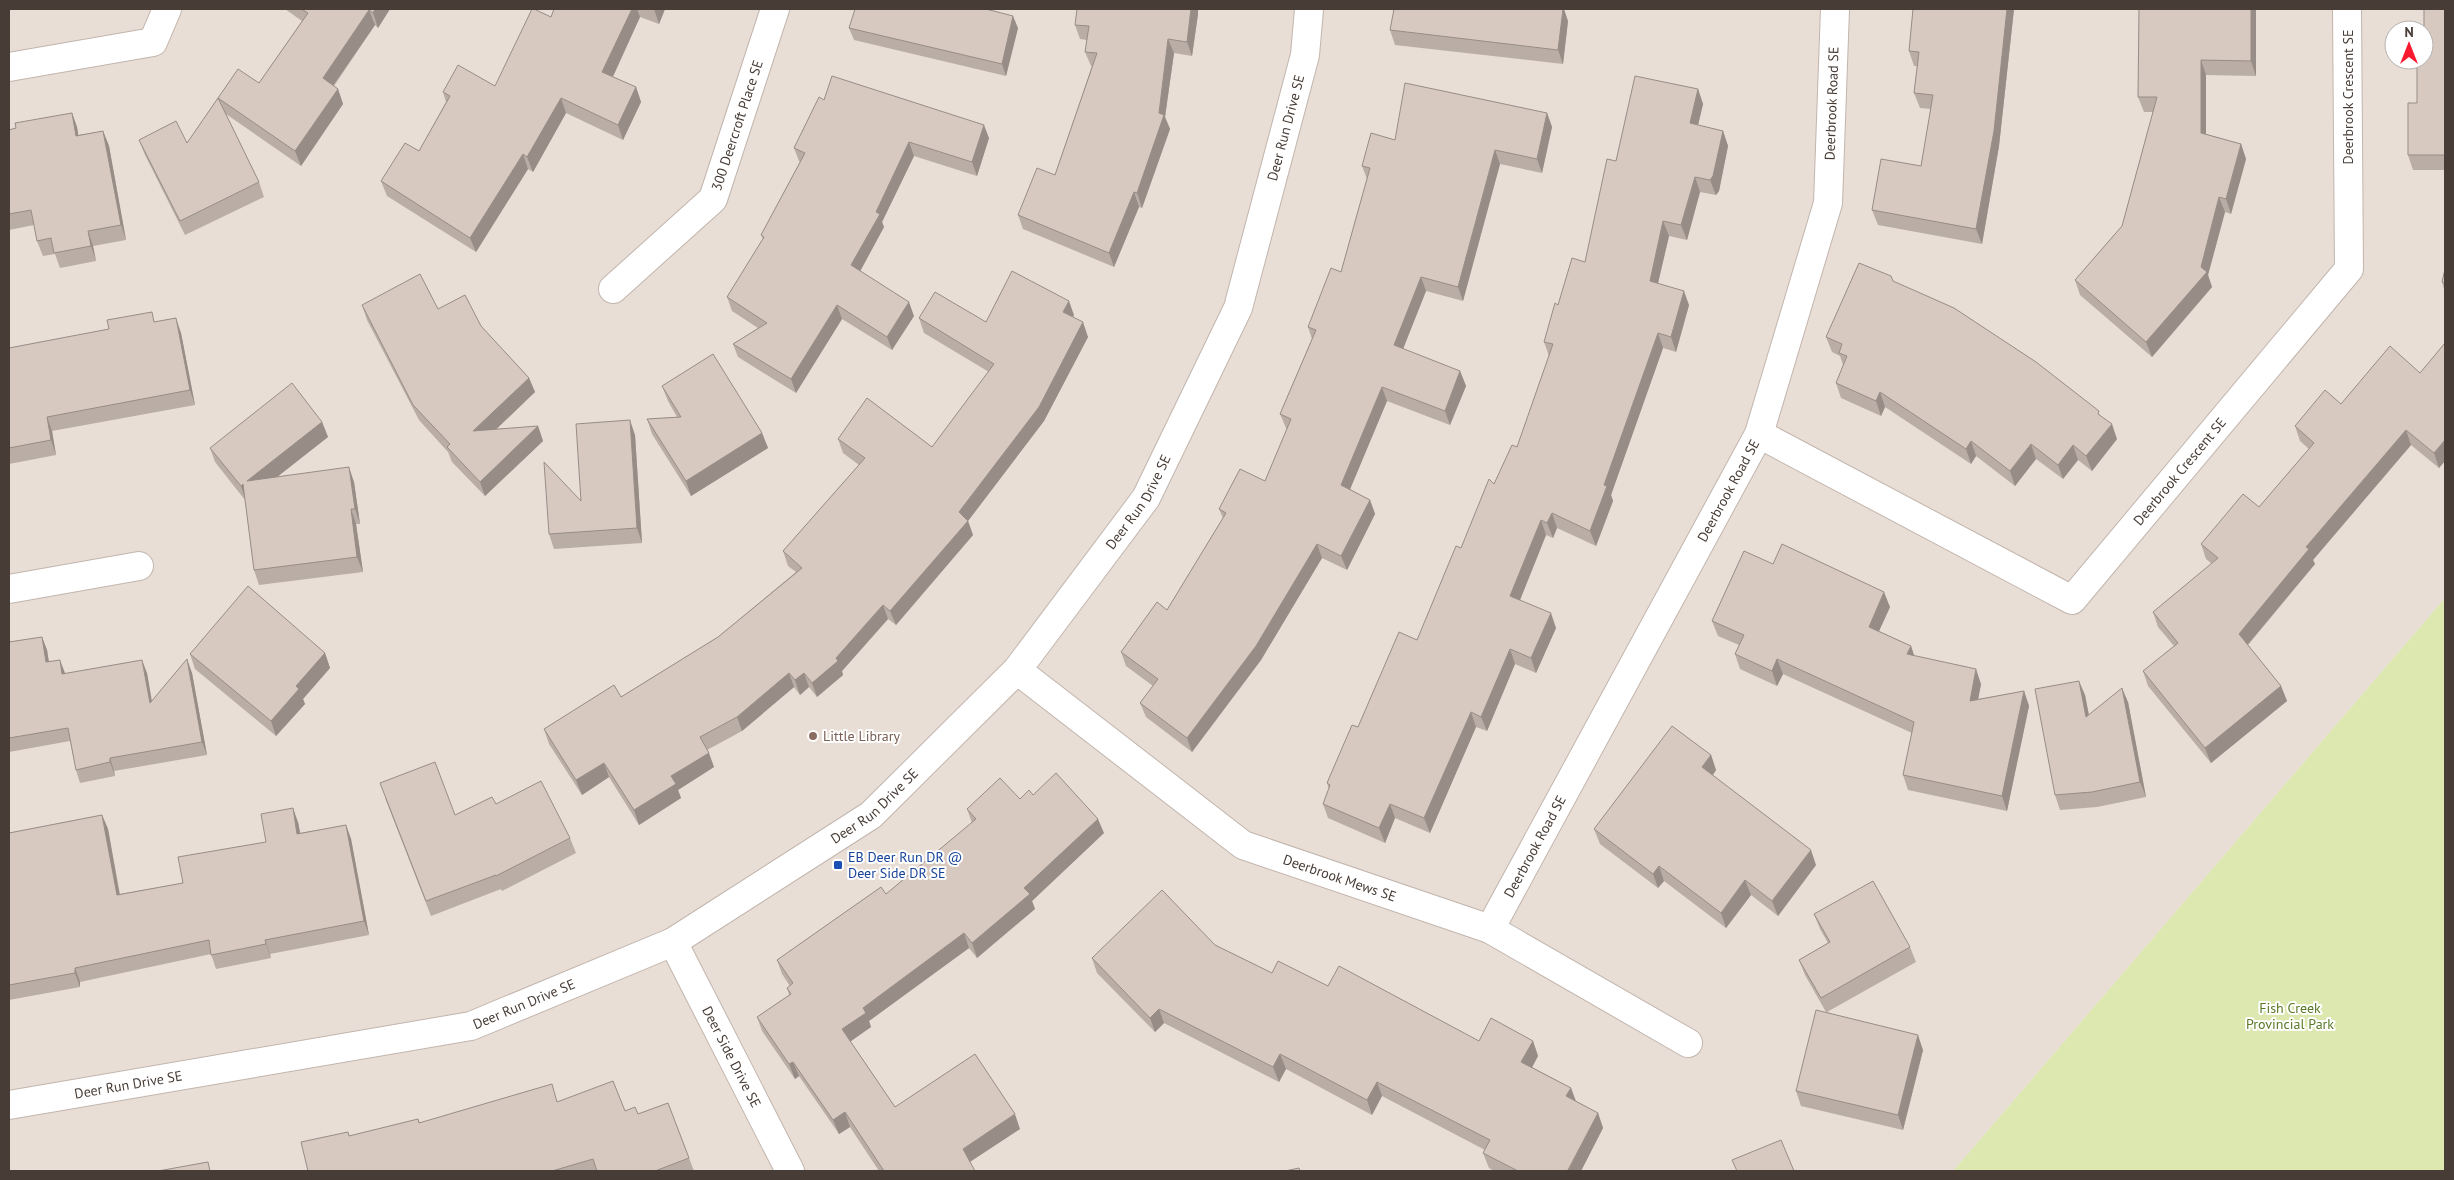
<svg xmlns="http://www.w3.org/2000/svg" width="2454" height="1180" font-family="'PT Sans',sans-serif">
<style>
.residential{fill:#e8ded6;fill-rule:evenodd}
.green{fill:#dde8b1}
.lines{fill:none;stroke-linecap:round;stroke-linejoin:round}
.minor-casing{stroke:#c2b5ad;stroke-width:30}
.tertiary-casing{stroke:#c2b5ad;stroke-width:30}
.minor{stroke:#fff;stroke-width:28}
.tertiary{stroke:#fff;stroke-width:28}
.wall{fill:#baada5}
.shaded-wall{fill:#978d86}
.building{fill:#d8c9c0;stroke:#978d86}
.education-dot{fill:#8d6e63;stroke:#fff;stroke-width:2}
.transit-dot{fill:#1a4fb4;stroke:#fff;stroke-width:2}
.labels{text-anchor:middle;dominant-baseline:central;stroke-width:4;stroke-linejoin:round;paint-order:stroke}
.street-label{font-size:14px;fill:#473c36;stroke:#fff}
.education-label{font-size:14px;fill:#785e54;stroke:#fff;text-anchor:start}
.transit-label{font-size:14px;fill:#164399;stroke:#fff;text-anchor:start}
.park-label{font-size:14px;fill:#5b7929;stroke:#fff}
</style>
<rect width="100%" height="100%" fill="#f4ede8"/>
<path class="residential" d="M9,9H2445V598L1953,1171H9ZM2394,30H2424V60H2394Z"/>
<path class="green" d="M2445,598V1171H1953Z"/>
<g class="lines">
<defs>
<g id="minor">
<path d="M9,67L153,42L167,9"/>
<path id="s1" d="M613,289L713,199L775,9"/>
<path id="s2" d="M1759,434L2072,600L2349,269L2347,9"/>
<path d="M9,589L139,566"/>
<path id="s3" d="M1017,670L1243,845L1490,929L1688,1043"/>
<path id="s4" d="M1490,929L1759,434L1828,203L1835,9"/>
<path id="s5" d="M673,942L790,1171"/>
</g>
<g id="tertiary">
<path id="s6" d="M9,1105L471,1026L673,942L871,815L1017,670L1146,498L1238,308L1305,55L1309,9"/>
</g>
</defs>
<use href="#minor" class="minor-casing"/>
<use href="#tertiary" class="tertiary-casing"/>
<use href="#minor" class="minor"/>
<use href="#tertiary" class="tertiary"/>
</g>
<path class="wall" d="M285,9H390L378,28L375,25L334,86L338,89L343,104L301,166L226,114L259,182L264,197L185,235L145,155L139,140L187,143L218,98L259,83L302,21Z
M554,9H665L659,24L640,17L613,77L636,87L641,102L623,140L566,113L533,172L528,169L476,252L387,196L381,181L419,151L446,102L443,92L495,86L551,17Z
M1913,9H2014L1999,146L1982,244L1878,225L1872,210L1921,166L1931,109L1920,108L1914,93L1917,66H1914L1909,51Z
M2139,9H2256V76L2206,75V134L2241,144L2246,159L2231,214L2225,212L2208,275L2212,287L2152,357L2080,295L2075,280L2122,226L2153,112H2144L2138,97Z
M2445,9V170H2413L2408,155L2417,103L2424,26Z
M1198,14L1192,56L1174,53L1165,117L1170,129L1142,208L1139,207L1114,267L1023,229L1018,215L1055,175L1092,66H1091L1085,52L1087,40L1080,39L1075,25Z
M1568,21L1563,64L1395,45L1390,30Z
M849,28H1018L1006,76L854,40Z
M1698,89L1703,104L1698,125L1723,131L1728,146L1719,191L1716,195L1700,192L1687,240L1669,236L1658,283L1689,305L1676,352L1663,348L1611,495L1613,501L1596,546L1557,528L1553,538L1546,535L1520,600L1556,628L1536,673L1515,664L1487,731L1476,727L1430,833L1395,818L1385,843L1328,818L1323,804L1329,789L1327,783L1358,727L1417,640L1461,548L1494,484L1517,447L1549,356L1544,342L1558,305L1585,262L1616,161Z
M824,100L989,138L977,176L914,156L882,222L884,227L860,271L914,316L892,350L842,319L796,393L738,357L733,344L758,328L732,311L727,297L763,239L761,235L800,162L799,161L794,148Z
M72,113L77,127L78,135L103,131L109,146L126,240L93,246L96,261L60,268L55,254L43,256L37,241L34,225L9,230V130L16,128Z
M1547,113L1552,127L1542,173L1500,164L1463,301L1426,291L1403,349L1460,371L1466,386L1450,425L1387,401L1350,489L1370,500L1375,514L1347,570L1322,558L1261,660L1192,752L1146,717L1140,703L1153,686L1126,666L1121,652L1167,610L1223,518L1219,509L1265,481L1287,429L1286,428L1280,414L1312,339L1308,327L1341,272L1367,179L1362,166L1395,140Z
M2445,269V293L2442,282Z
M1893,281L2101,416L2117,439L2092,471L2078,460L2063,479L2036,459L2015,486L1976,456L1971,464L1885,407L1881,416L1841,398L1836,383L1843,365L1840,356L1832,352L1826,337Z
M362,305L481,326L529,378L535,392L496,429L538,426L543,441L485,496L452,462L448,452L419,420L367,320Z
M1074,315L1073,317L1088,337L1044,421L968,521L973,535L896,625L888,619L842,671L843,675L817,697L809,687L800,695L794,687L742,731L707,750L714,767L678,790L681,798L639,825L609,777L582,795L549,744L544,729L621,697L718,637L796,572L788,566L783,551L859,465L843,453L838,439L932,447L989,372L924,333L919,318L986,322Z
M155,322L181,333L195,405L52,431L56,455L9,464V348Z
M2445,343V461L2439,468L2411,445L2313,560L2315,564L2248,645L2281,686L2287,701L2211,763L2148,686L2143,671L2174,646L2158,627L2153,612L2212,564L2206,559L2201,544L2259,507L2309,449L2300,441L2295,426L2341,404L2420,373Z
M662,386L762,433L768,448L691,496L652,434L647,419L677,417L668,401Z
M322,422L328,437L276,477L354,482L360,524H356L363,572L259,585L254,570L245,500L215,462L210,448Z
M635,435L642,543L554,549L549,534L581,501Z
M1773,564L1890,607L1879,631L1911,646L1914,656L1981,684L1978,699L2024,691L2029,706L2007,811L1908,790L1903,775L1912,733L1783,674L1777,686L1740,669L1735,654L1739,645L1718,636L1712,621Z
M42,637L47,650L49,662L65,674L147,673L152,701L192,673L207,755L114,771L115,776L80,783L76,770L70,741L9,752V642Z
M325,653L330,668L303,699L305,704L276,736L195,669L190,654Z
M2085,695L2089,715L2128,702L2146,797L2097,807L2060,810L2055,795Z
M1711,755L1716,770L1713,775L1816,865L1778,916L1751,895L1726,928L1664,881L1658,888L1600,844L1594,829Z
M1033,795L1104,833L1032,901L1035,909L977,958L969,948L869,1021L871,1027L850,1041L895,1107L1020,1129L970,1162L975,1171H879L850,1127L839,1134L799,1076L795,1079L762,1031L757,1017L789,995L787,988L790,986L782,974L777,960L886,894L972,823L967,809L1020,799Z
M385,798L455,815L496,804L570,838L576,853L502,891L501,889L431,916Z
M102,815L108,829L120,894L183,883L266,842L298,822L300,833L346,825L351,839L369,935L270,954L271,958L216,969L211,954L80,982V987L9,1000V833Z
M1814,914L1910,947L1916,962L1827,1012L1923,1050L1903,1130L1801,1106L1796,1091L1826,1012L1805,975L1799,960L1828,943L1820,929Z
M1215,945L1272,973L1328,986L1479,1041H1533L1538,1056L1532,1067L1571,1088L1576,1101L1598,1113L1603,1128L1581,1171H1494L1489,1168L1483,1153L1485,1150L1382,1096L1372,1115L1286,1069L1279,1082L1164,1023L1155,1032L1097,973L1092,958Z
M558,1102L625,1111L638,1114L668,1103L694,1171H308L349,1136L418,1119L420,1123Z"/>
<path class="shaded-wall" d="M375,9H390L378,28L373,13Z
M632,9H637L640,17L608,87L602,72Z
M654,9H665L659,24Z
M1191,9H1198V14L1192,56L1187,42Z
M1563,9H1564L1568,21L1563,64L1558,50Z
M2007,9H2014L1999,146L1982,244L1976,229Z
M2251,9H2256V76L2251,61Z
M369,10L375,25L328,93L323,78Z
M1013,16L1018,28L1006,76L1002,64Z
M1168,39L1174,53L1165,117L1170,129L1142,208L1137,193L1159,113Z
M2201,60L2206,75V148L2201,133Z
M636,87L641,102L623,140L618,125Z
M338,89L343,104L301,166L295,151Z
M1698,89L1703,104L1695,138L1690,123Z
M561,98L566,113L533,172L527,157Z
M72,113L77,127L81,151L76,136Z
M1547,113L1552,127L1542,173L1537,159Z
M984,125L989,138L977,176L972,162Z
M103,131L109,146L126,240L121,225Z
M1723,131L1728,146L1719,191L1716,195L1710,180Z
M909,142L914,156L882,222L884,227L856,279L851,265L876,212Z
M2241,144L2246,159L2231,214L2226,199Z
M1495,150L1500,164L1463,301L1458,287Z
M523,154L528,169L476,252L470,238Z
M1695,177L1700,192L1687,240L1681,225Z
M1134,192L1139,207L1114,267L1109,253Z
M2219,197L2225,212L2208,275L2212,287L2152,357L2146,342L2201,267Z
M1663,221L1669,236L1655,296L1650,281Z
M88,231L93,246L96,261L91,246Z
M1421,277L1426,291L1399,359L1394,345Z
M1684,291L1689,305L1676,352L1671,337Z
M1069,301L1074,315L1068,326L1063,312Z
M909,302L914,316L892,350L887,337Z
M837,305L842,319L796,393L791,379Z
M176,318L181,333L195,405L190,390Z
M1083,322L1088,337L1044,421L968,521L973,535L896,625L890,611L959,512Z
M1658,333L1663,348L1611,495L1613,501L1596,546L1590,531L1604,485Z
M1460,371L1466,386L1450,425L1445,411Z
M529,378L535,392L479,446L473,431Z
M1382,387L1387,401L1346,499L1341,485Z
M1880,392L1885,407L1881,416L1876,401Z
M47,417L52,431L56,455L51,440Z
M630,420L635,435L642,543L637,528Z
M322,422L328,437L253,496L247,481Z
M2112,424L2117,439L2092,471L2086,456Z
M538,426L543,441L485,496L480,482Z
M2406,430L2411,445L2313,560L2315,564L2244,649L2239,634L2306,547Z
M762,433L768,448L691,496L686,481Z
M2445,440V461L2439,468L2434,453Z
M1971,441L1976,456L1971,464L1966,449Z
M2031,444L2036,459L2015,486L2010,471Z
M2073,445L2078,460L2063,479L2058,465Z
M349,467L354,482L360,524L355,509Z
M243,484L246,501L241,486Z
M1370,500L1375,514L1347,570L1341,556Z
M351,509L356,524L363,572L357,557Z
M1552,513L1557,528L1553,538L1547,523Z
M1541,520L1546,535L1516,610L1510,596Z
M1317,544L1322,558L1261,660L1192,752L1187,738Z
M1884,592L1890,607L1874,642L1869,627Z
M883,605L888,619L842,671L843,675L817,697L812,683Z
M1551,613L1556,628L1536,673L1531,658Z
M42,637L47,650L51,676L46,662Z
M1911,646L1916,661L1907,654Z
M1510,649L1515,664L1487,731L1481,717Z
M325,653L330,668L303,699L305,704L276,736L271,721L296,686Z
M187,659L192,673L207,755L202,742Z
M1777,659L1783,674L1777,686L1772,671Z
M60,660L65,673L67,687L62,674Z
M142,660L147,673L154,716L150,703Z
M1976,669L1981,684L1975,716L1970,701Z
M789,673L794,687L742,731L737,717Z
M804,673L809,687L800,695L795,680Z
M2079,681L2085,695L2092,732L2086,717Z
M2281,686L2287,701L2211,763L2205,748Z
M2122,688L2128,702L2146,797L2140,782Z
M2024,691L2029,706L2007,811L2002,796Z
M1471,712L1476,727L1430,833L1424,818Z
M709,753L714,767L678,790L681,798L639,825L634,810L671,776Z
M1711,755L1716,770L1708,782L1702,767Z
M110,758L114,771L115,776L110,762Z
M604,763L609,777L582,795L576,780Z
M1390,804L1395,818L1385,843L1379,828Z
M293,808L298,822L303,848L297,834Z
M102,815L108,829L122,909L117,895Z
M1098,819L1104,833L1032,901L1035,909L977,958L972,943L1024,888Z
M346,825L351,839L369,935L364,921Z
M1811,850L1816,865L1778,916L1772,901Z
M1659,866L1664,881L1658,888L1653,874Z
M1745,880L1751,895L1726,928L1721,913Z
M964,933L969,948L869,1021L871,1027L847,1044L842,1029L863,1008Z
M265,940L270,954L271,958L266,944Z
M75,968L80,982V987L75,973Z
M1159,1009L1164,1023L1155,1032L1150,1018Z
M1918,1035L1923,1050L1903,1130L1898,1115Z
M1533,1041L1538,1056L1527,1077L1521,1062Z
M1280,1054L1286,1069L1279,1082L1273,1067Z
M793,1062L799,1076L795,1079L789,1064Z
M1377,1082L1382,1096L1372,1115L1367,1100Z
M1571,1088L1576,1102L1566,1096Z
M845,1112L850,1127L839,1134L833,1120Z
M1598,1113L1603,1128L1581,1171H1568Z
M1015,1114L1020,1129L968,1163L963,1149Z"/>
<path class="building" d="M301,9H375L373,13L369,10L323,78L338,89L295,151L218,98L238,69L259,83L308,13Z
M532,9H534L551,17L554,9H632L602,72L636,87L618,125L561,98L527,157L523,154L470,238L381,181L405,143L419,151L450,96L443,92L458,65L495,86Z
M855,9H986L1013,16L1002,64L849,28Z
M1077,9H1191L1187,42L1168,39L1159,113L1164,115L1137,193L1134,192L1109,253L1018,215L1037,168L1055,175L1097,53L1085,52L1089,26L1075,25Z
M1394,9H1563L1558,50L1390,30Z
M1913,9H2007L1994,131L1976,229L1872,210L1881,159L1921,166L1933,95L1914,93L1919,52L1909,51Z
M2139,9H2251V61L2201,60V133L2241,144L2226,199L2219,197L2201,267L2207,272L2146,342L2075,280L2122,226L2157,97H2138Z
M2424,9H2445V155H2408V103H2417V60H2424V30H2417V26H2424Z
M832,76L984,125L972,162L909,142L876,212L880,214L851,265L909,302L887,337L837,305L791,379L733,344L767,323L727,297L764,237L761,235L805,153L794,148L819,97L824,100Z
M1635,76L1698,89L1690,123L1723,131L1713,176L1710,180L1695,177L1681,225L1663,221L1650,281L1684,291L1671,337L1658,333L1604,485L1607,486L1590,531L1552,513L1547,523L1541,520L1510,596L1551,613L1531,658L1510,649L1481,717L1471,712L1424,818L1390,804L1379,828L1323,804L1330,785L1327,783L1352,725L1358,727L1399,632L1417,640L1456,546L1461,548L1489,479L1494,484L1512,445L1517,447L1553,344L1544,342L1555,303L1558,305L1572,258L1585,262L1607,159L1616,161Z
M1405,83L1547,113L1537,159L1495,150L1458,287L1421,277L1394,345L1460,371L1445,411L1382,387L1341,485L1370,500L1341,556L1317,544L1256,646L1187,738L1140,703L1158,679L1121,652L1157,602L1167,610L1226,513L1219,509L1240,469L1265,481L1291,419L1280,414L1316,330L1308,327L1331,268L1341,272L1370,168L1362,166L1371,133L1395,140Z
M218,98L259,182L180,221L139,140L176,121L187,143Z
M72,113L76,136L103,131L121,225L88,231L91,246L54,253L51,238L37,241L31,210L9,214V130L16,128L15,123Z
M1859,263L1891,276L1893,281L1954,308L2036,362L2099,411L2098,414L2112,424L2086,456L2073,445L2058,465L2031,444L2010,471L1971,441L1966,449L1880,392L1876,401L1836,383L1847,356L1839,353L1842,344L1826,337Z
M2445,269V284L2442,282Z
M1012,271L1069,301L1063,312L1083,322L1039,407L959,512L968,521L890,611L883,605L836,658L838,661L812,683L804,673L795,680L789,673L737,717L700,737L709,753L671,776L676,784L634,810L604,763L576,780L544,729L614,685L621,697L718,637L802,568L783,551L865,458L838,439L867,398L932,447L994,364L919,318L935,292L986,322Z
M420,274L438,309L465,295L481,326L529,378L473,431L538,426L480,482L447,447L450,444L413,405L362,305Z
M152,312L154,322L176,318L190,390L47,417L51,440L9,448V348L109,329L107,320Z
M2445,343V440L2434,453L2406,430L2306,547L2309,549L2239,634L2281,686L2205,748L2143,671L2178,643L2153,612L2218,558L2201,544L2243,494L2259,507L2314,443L2295,426L2325,390L2341,404L2390,346L2420,373Z
M713,354L762,433L686,481L647,419L681,417L662,386Z
M292,383L322,422L247,481L349,467L355,509H351L357,557L254,570L243,484L241,486L210,448Z
M630,420L637,528L549,534L544,462L581,501L576,424Z
M1782,544L1884,592L1869,627L1911,646L1907,654L1976,669L1970,701L2024,691L2002,796L1903,775L1914,722L1777,659L1772,671L1735,654L1744,635L1712,621L1744,551L1773,564Z
M248,586L325,653L296,686L299,689L271,721L190,654Z
M42,637L46,662L60,660L62,674L142,660L150,703L187,659L202,742L110,758V762L76,770L68,728L9,738V642Z
M2079,681L2086,717L2122,688L2140,782L2092,792L2055,795L2035,689Z
M1672,726L1711,755L1702,767L1811,850L1772,901L1745,880L1721,913L1659,866L1653,874L1594,829Z
M435,762L455,815L492,797L496,804L541,781L570,838L496,876V875L426,901L380,783Z
M1056,773L1098,819L1024,888L1030,894L972,943L964,933L863,1008L866,1013L842,1029L895,1107L975,1054L1015,1114L963,1149L975,1171H884L845,1112L833,1120L793,1062L789,1064L757,1017L791,994L787,988L793,983L777,960L881,887L886,894L976,819L967,809L1000,778L1020,799L1029,790L1033,795Z
M293,808L297,834L346,825L364,921L265,940L266,944L211,955L209,940L75,968V973L9,985V833L102,815L117,895L183,883L178,857L266,842L261,814Z
M1873,881L1910,947L1821,998L1799,960L1830,942L1814,914Z
M1162,890L1215,945L1272,973L1278,961L1328,986L1339,966L1479,1041L1491,1018L1533,1041L1521,1062L1571,1088L1566,1096L1598,1113L1568,1170L1572,1171H1518L1483,1153L1490,1140L1377,1082L1367,1100L1280,1054L1273,1067L1159,1009L1150,1018L1092,958Z
M1816,1010L1918,1035L1898,1115L1796,1091Z
M613,1081L625,1111L635,1107L638,1114L668,1103L689,1158L655,1171H597L593,1159L552,1171H308L301,1142L348,1132L349,1136L418,1119L419,1123L552,1084L557,1102Z
M1781,1140L1794,1171H1737L1732,1160Z
M208,1162L210,1171H158Z
M1299,1168L1300,1171H1285Z"/>
<circle class="education-dot" cx="813" cy="736" r="5"/>
<rect class="transit-dot" x="833" y="860" width="10" height="10" rx="2.5"/>
<g class="labels">
<g class="street-label">
<text transform="translate(2348 97) rotate(-90)">Deerbrook Crescent SE</text>
<text stroke="none"><textPath href="#s4" startOffset="904">Deerbrook Road SE</textPath></text>
<text stroke="none"><textPath href="#s1" startOffset="212">300 Deercroft Place SE</textPath></text>
<text stroke="none"><textPath href="#s6" startOffset="1741">Deer Run Drive SE</textPath></text>
<text stroke="none"><textPath href="#s2" startOffset="522">Deerbrook Crescent SE</textPath></text>
<text stroke="none"><textPath href="#s4" startOffset="499">Deerbrook Road SE</textPath></text>
<text stroke="none"><textPath href="#s6" startOffset="1336">Deer Run Drive SE</textPath></text>
<text stroke="none"><textPath href="#s6" startOffset="931">Deer Run Drive SE</textPath></text>
<text stroke="none"><textPath href="#s4" startOffset="94">Deerbrook Road SE</textPath></text>
<text stroke="none"><textPath href="#s3" startOffset="388">Deerbrook Mews SE</textPath></text>
<text stroke="none"><textPath href="#s6" startOffset="526">Deer Run Drive SE</textPath></text>
<text stroke="none"><textPath href="#s5" startOffset="129">Deer Side Drive SE</textPath></text>
<text stroke="none"><textPath href="#s6" startOffset="121">Deer Run Drive SE</textPath></text>
</g>
<g class="education-label">
<text x="823" y="736">Little Library</text>
</g>
<g class="transit-label">
<text x="848" y="857">EB Deer Run DR @<tspan x="848" dy="16">Deer Side DR SE</tspan></text>
</g>
<g class="park-label">
<text x="2290" y="1008">Fish Creek<tspan x="2290" dy="16">Provincial Park</tspan></text>
</g>
</g>
<rect width="2454" height="1180" fill="none" stroke="#473c36" stroke-width="20"/>
<g transform="translate(2409 45)"><circle r="24" fill="#ffffff" stroke="#b5b1af"/>
<path d="M0-4L9 19L0 12L-9 19Z" fill="#f91a2f"/>
<text y="-8" font-size="14" font-weight="bold" text-anchor="middle" fill="#473c36">N</text>
</g>
</svg>
